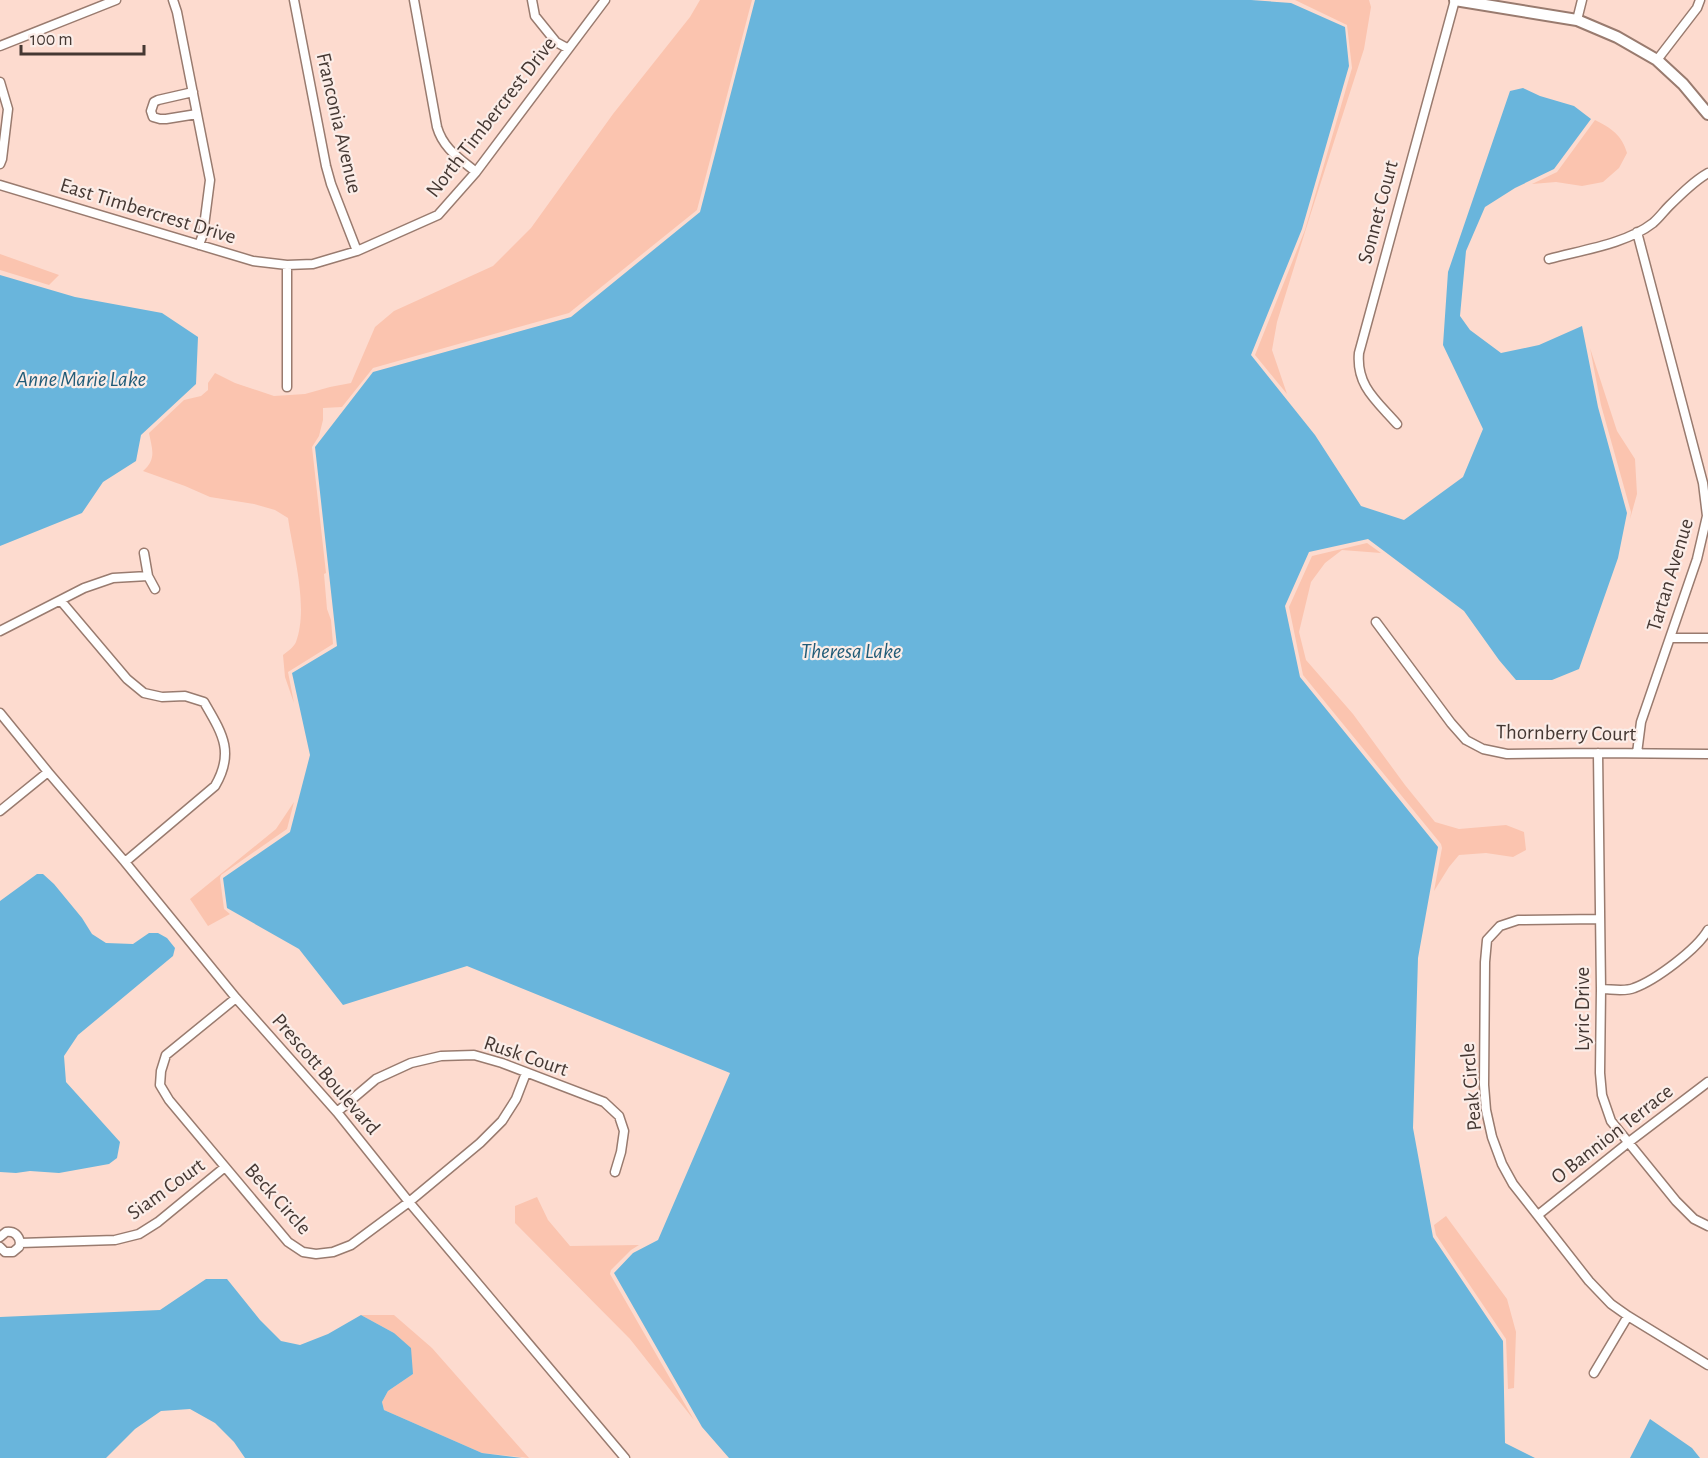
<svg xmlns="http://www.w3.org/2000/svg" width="1708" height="1458" font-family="'Alegreya Sans',sans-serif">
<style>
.green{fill:#fbc4af}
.water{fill:#69b5dc}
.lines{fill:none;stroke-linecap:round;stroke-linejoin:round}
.minor-casing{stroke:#997b6f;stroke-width:11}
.tertiary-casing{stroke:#997b6f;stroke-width:14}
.minor{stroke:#fff;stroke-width:8}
.tertiary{stroke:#fff;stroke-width:10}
.labels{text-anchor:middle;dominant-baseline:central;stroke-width:4.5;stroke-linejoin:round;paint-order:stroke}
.street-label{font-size:21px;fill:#453833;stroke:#fbede8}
.water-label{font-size:22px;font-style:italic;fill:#225c78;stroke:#fbede8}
</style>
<rect width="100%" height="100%" fill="#fddbcf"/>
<path class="green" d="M700,0H752L697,210L569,313L373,368L342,407L323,408V420L319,436L312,447L326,573L324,574L327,609L331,620L333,644L288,672L294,703L285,677L283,655C288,651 294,647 296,642C309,607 293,553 288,518L275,510L254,504L210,497L185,486L143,471C157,459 152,449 149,433L184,400L201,396L208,390V383L215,373L235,383L274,396L305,394L330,387L351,383L375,327L394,311L493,266L531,228L613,114L690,17Z
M1295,0H1369L1371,7L1364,49L1309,219L1277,322L1272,350L1287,394L1255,355L1305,230L1352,68L1347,25Z
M1595,120C1611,128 1622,135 1627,153L1619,168L1603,182L1582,186L1556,182L1532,184L1557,172Z
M0,254L59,275L49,285L0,270Z
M1590,348L1617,431L1635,459L1637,494L1630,519L1631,512L1601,405Z
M1367,543L1381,553L1342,550L1325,563L1311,582L1299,632L1306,660L1353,714L1405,785L1435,822L1459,829L1506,825L1524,832L1526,850L1513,857L1486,853L1459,855L1449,867L1434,891L1442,848L1441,844L1303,675L1289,607L1312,556Z
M294,802L287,829L221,875L220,878L224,909L230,914L208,926L190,899L276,829Z
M537,1197L548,1220L570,1246L639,1245L631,1250L611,1270L610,1274L694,1420L630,1339L515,1223V1206Z
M1446,1216L1507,1299L1516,1332L1514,1388L1508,1389L1506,1339L1436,1235L1434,1225Z
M361,1315H394L432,1348L529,1458L482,1453L384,1410L382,1402L388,1391L413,1374L394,1333Z"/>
<path class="water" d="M755,0H1251L1291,3L1345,27L1349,66L1302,229L1251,355L1315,435L1361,506L1404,520L1463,477L1483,429L1443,345L1448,272L1510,91L1523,88L1540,96L1574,106L1591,119L1554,169L1515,188L1485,207L1466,251L1460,316L1470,330L1501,353L1539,345L1582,326L1598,407L1627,513L1618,558L1579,669L1552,680H1516L1499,660L1464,611L1368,539L1309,552L1285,606L1300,677L1438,847L1418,958L1413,1128L1433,1237L1503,1341L1505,1443L1535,1458H729L702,1427L614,1273L633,1253L658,1240L730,1073L467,966L343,1005L299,949L227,908L223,878L290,832L310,755L292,673L337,646L315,447L373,372L571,317L700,212Z
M0,275L75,297L162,313L198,337L196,384L141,435L136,461L103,482L82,513L0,546Z
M37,874H43L54,884L82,918L92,934L106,943L133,944L149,933H158L167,938L175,948L173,956L78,1035L64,1056L66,1082L120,1142L117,1158L109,1164L59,1173L30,1171L16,1173L0,1172V901Z
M206,1279H227L260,1320L281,1341L300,1345L328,1334L361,1315L394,1333L411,1348L413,1374L388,1391L382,1402L384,1410L482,1453L522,1458H245L234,1442L215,1423L190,1409L161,1411L135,1429L106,1458H0V1317L160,1310Z
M1650,1419L1692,1448L1700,1458H1630Z"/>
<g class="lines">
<defs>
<path id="minor" d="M173,0L177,12L210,180L203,234L199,245
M294,0L326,166L331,184L357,251
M414,0L437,127C443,148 459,158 476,172
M532,0L535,16L556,42L567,48
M1577,20L1582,0
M0,46L116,0
M1657,60L1697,8L1700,0
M0,82L8,109L2,159L0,164
M193,92L158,100L154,102L151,111L153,117L160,119H166L197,114
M0,185L253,261L287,265L313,264L357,251L438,215L476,172L605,0
M1549,259C1582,250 1626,244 1653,223C1659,218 1664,211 1669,206C1681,194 1694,181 1708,173
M287,265V387
M1397,424C1377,401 1356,386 1359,353L1455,0
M144,553L148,576L155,589
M61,601L127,679L144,693L162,697L185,696L204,702C222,733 235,752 215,786L125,862
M1376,622L1451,723L1466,740L1483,749L1507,754L1598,753L1708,754
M0,631L84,588L113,578L148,576
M1670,638H1708
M0,713L48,772L125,862L236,998L337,1112L409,1202L625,1458
M1598,753L1601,989L1600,1073L1602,1095L1611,1121L1676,1201L1694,1219L1708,1226
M1637,753L1641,722L1697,559L1707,516L1703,483L1637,232
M0,811L48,772
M1599,919L1518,920L1500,926L1487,940L1485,962L1484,1085L1486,1110L1492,1137L1502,1164L1513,1184L1589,1281L1611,1304L1628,1316L1708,1365
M1601,989C1611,989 1625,992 1634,988C1656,980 1697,949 1708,930
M236,998L166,1055L161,1071L160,1085L169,1100L288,1242L303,1252L316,1254L333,1252L351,1245L409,1202L480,1143L502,1121L516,1099L526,1073
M337,1112L376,1079L411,1063L441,1056L474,1055L502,1063L604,1102L619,1116L624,1131L621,1152L615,1172
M1538,1215L1629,1142L1708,1082
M0,1237L6,1232C14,1231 19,1235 20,1243
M20,1243L115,1240L139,1234L158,1222L225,1167
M0,1247L5,1252H13L19,1247L20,1243
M1594,1373L1628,1316"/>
<path id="tertiary" d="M1455,0L1577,20L1617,37L1657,60L1683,84L1708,114"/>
</defs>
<use href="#minor" class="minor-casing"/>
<use href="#tertiary" class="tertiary-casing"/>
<use href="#minor" class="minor"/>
<use href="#tertiary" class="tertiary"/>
</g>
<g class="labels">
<g class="street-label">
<text transform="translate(491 117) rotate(-52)">North Timbercrest Drive</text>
<text transform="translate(339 123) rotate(77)">Franconia Avenue</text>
<text transform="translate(148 211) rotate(17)">East Timbercrest Drive</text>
<text transform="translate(1378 212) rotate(-75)">Sonnet Court</text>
<text transform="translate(1670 575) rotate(-73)">Tartan Avenue</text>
<text transform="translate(1566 733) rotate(1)">Thornberry Court</text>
<text transform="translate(1582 1009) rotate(-90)">Lyric Drive</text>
<text transform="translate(526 1056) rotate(19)">Rusk Court</text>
<text transform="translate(326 1074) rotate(49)">Prescott Boulevard</text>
<text transform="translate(1471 1087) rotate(-95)">Peak Circle</text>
<text transform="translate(1612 1134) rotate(-38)">O Bannion Terrace</text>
<text transform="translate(166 1189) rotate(-36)">Siam Court</text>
<text transform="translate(278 1199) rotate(48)">Beck Circle</text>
</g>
<g class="water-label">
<text x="81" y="379">Anne Marie Lake</text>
<text x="851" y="651">Theresa Lake</text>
</g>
</g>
<path d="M21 45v9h123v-9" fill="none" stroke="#453833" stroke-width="3"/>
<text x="30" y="45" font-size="18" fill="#453833" stroke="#fbede8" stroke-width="4.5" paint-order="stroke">100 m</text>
</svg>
